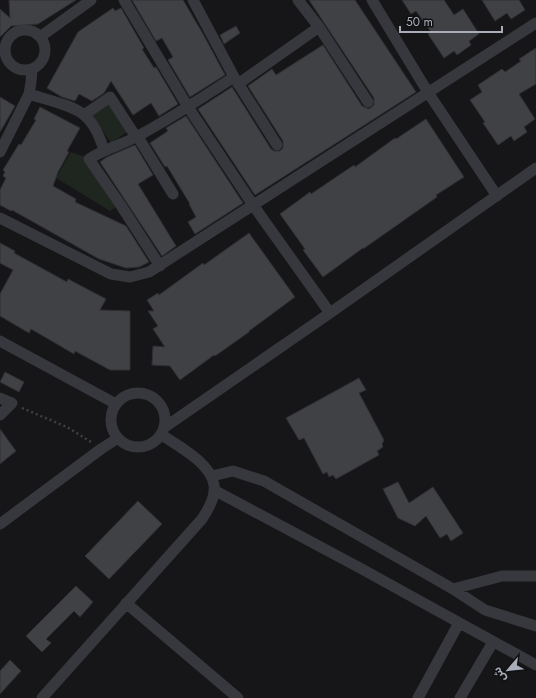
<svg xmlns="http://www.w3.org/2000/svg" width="536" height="698" font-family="Jost,'Noto Sans Arabic',sans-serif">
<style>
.green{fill:#1e261f}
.building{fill:#404145;stroke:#303034}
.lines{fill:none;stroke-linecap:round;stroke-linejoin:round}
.path{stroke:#3d3f44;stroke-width:2.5;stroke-dasharray:2 3;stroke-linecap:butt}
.minor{stroke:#37383d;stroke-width:11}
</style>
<rect width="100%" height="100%" fill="#161618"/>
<path class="green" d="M111,99L131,129L111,143L91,113Z
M71,152L83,156L120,204L110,211L56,178Z"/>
<path class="building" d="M9,0H76L38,24L11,26L0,37V9L10,18Z
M132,0H183L203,34L225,75L190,97L168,60L173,57L162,38L156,41Z
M309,0H355L416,92L255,195L198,109L232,87L271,149L274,151H280L283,148V141L248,86L272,69L276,75L323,45L362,106L369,109L374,105V98Z
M402,0H444L454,15L463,9L479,34L469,41L471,45L457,55L454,51L444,58L428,34L431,32L416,11L411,14Z
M482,0H519L525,10L511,19L507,13L495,21Z
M113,8L115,11L121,8L144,48L142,49L154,68L156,67L178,104L159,116L151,103L133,115L111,81L104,93L92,101L79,94L75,101L62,97L47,88L78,32Z
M236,26L240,33L224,44L220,35Z
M536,48V84L519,94L535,119L524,127L527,132L514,141L511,136L498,145L483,123L485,122L470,100L482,92L478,85L502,69L505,72L521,61L519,59Z
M0,97L15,106L0,132Z
M40,107L80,128L67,151L69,152L58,172L53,186L76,199L75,202L126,226L149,262L139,267L126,268L99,259L12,210L11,211L0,205V190L6,178L3,176L5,172L3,170L19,144L21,145L36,120L34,119Z
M186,116L243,203L195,234L188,222L196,217L189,204H190L167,166L165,167L150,143L168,131L166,128Z
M426,119L464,177L436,195L437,197L363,249V248L323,277L303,250L305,249L280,214L310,192L311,194L354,165L355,167L395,138L396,139Z
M135,145L153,175L138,184L176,246L162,256L100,162L107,157Z
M249,233L295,297L249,331V332L215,356L214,355L180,380L170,366L152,365L153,346L165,347L153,329L158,326L148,311H154L147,300L158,293L159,295L203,263L204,265Z
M0,243L15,251L14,253L67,282L68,279L106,299L100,310L130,311V370H110L75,351L74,354L31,329L29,333L0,316V294L13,270L0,263Z
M5,372L24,382L19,392L0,382Z
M359,378L366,390L359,393L384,440L382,444L383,447L377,451L379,455L336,479L333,475L329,477L327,472L323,474L304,438L299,440L286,418Z
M0,429L16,451L0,464Z
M398,482L409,503L433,487L463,533L451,541L447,534L440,538L426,516L415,526L398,518L383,489Z
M138,501L162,524L109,579L85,556Z
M76,586L93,602L80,617L74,611L46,639L51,643L42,652L26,636Z
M10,660L21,671L0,694V671Z"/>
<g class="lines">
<path class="path" d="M22,408L67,427L91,442"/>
<path class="minor" d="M124,0L188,107L253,205L330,313
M193,0L234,77L277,145
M298,0L319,27L368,102
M372,0L429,94L497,196
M5 50a20 20 0 1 1 40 0a20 20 0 1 1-40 0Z
M40,37L91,0
M238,84L319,27
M29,94C44,99 73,105 84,115C95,124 100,138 104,150
M84,115L110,97L136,137H138L173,194
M0,152L29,94L31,82L32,70
M0,218L111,274L130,277L149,272L536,23
M160,266L120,204L89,159C104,149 121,145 136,137C170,119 202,98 234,77
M0,341L116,404
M111 420a27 27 0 1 1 54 0a27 27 0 1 1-54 0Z
M0,398L12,403L0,415
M165,427L330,313L536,168
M212,476L233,471L264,481L453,589L485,610L536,626
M214,490L360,568L536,665
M0,524L101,449L118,438
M453,589L502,576H536
M126,603L238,698
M42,698L202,519C208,510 216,496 214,485C211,463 178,446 162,435
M418,698L459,623
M460,698L493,642"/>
</g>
<g transform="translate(508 670) rotate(242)" stroke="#111113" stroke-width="3" paint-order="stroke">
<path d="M0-3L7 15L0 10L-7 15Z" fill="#a8adb8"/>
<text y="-6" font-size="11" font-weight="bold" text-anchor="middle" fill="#a8adb8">ش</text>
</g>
<path d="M400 26v6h102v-6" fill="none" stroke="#a8adb8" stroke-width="2"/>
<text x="406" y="26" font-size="12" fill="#a8adb8" stroke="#111113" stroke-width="3" paint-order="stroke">50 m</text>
</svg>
